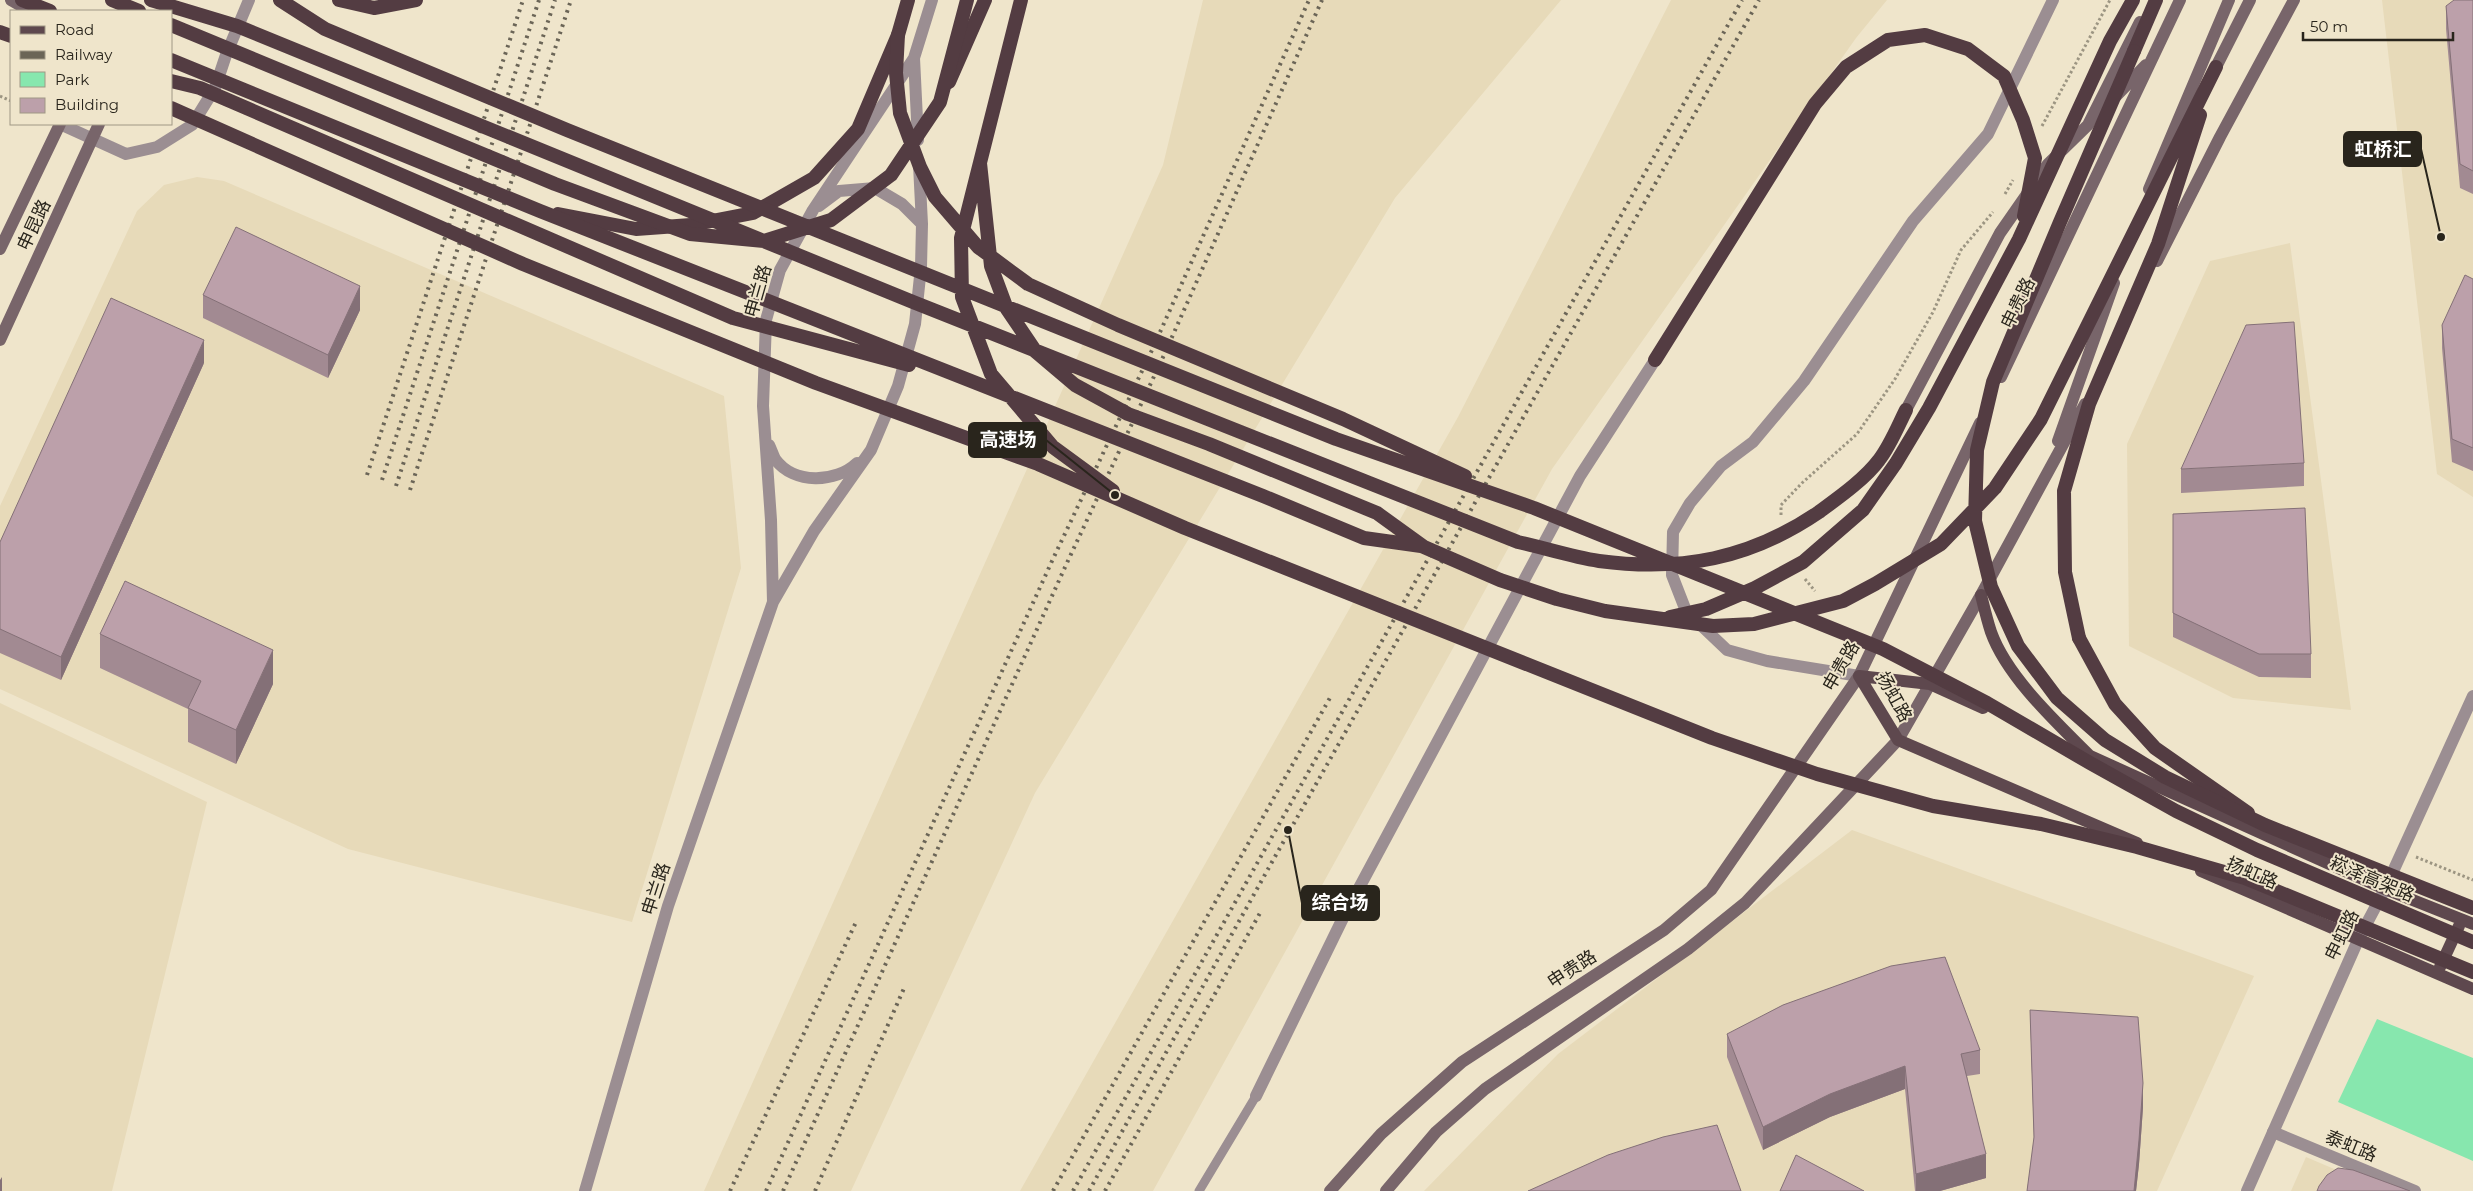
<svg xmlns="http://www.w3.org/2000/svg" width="2473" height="1191" font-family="Montserrat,'Noto Sans SC',sans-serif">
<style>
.built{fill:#e7dab9}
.park{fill:#87e7ae}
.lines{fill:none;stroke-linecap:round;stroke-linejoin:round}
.path{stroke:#9c9582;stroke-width:3;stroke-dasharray:2.5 2.5;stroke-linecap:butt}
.service{stroke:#9b8e92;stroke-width:9}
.minor{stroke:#9b8e92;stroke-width:12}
.tertiary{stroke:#9b8e92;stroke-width:12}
.secondary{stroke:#78656a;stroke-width:12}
.primary{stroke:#5e484e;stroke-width:12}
.trunk{stroke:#533c42;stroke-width:14}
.rail{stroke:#6b6557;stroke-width:4;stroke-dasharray:2.5 5;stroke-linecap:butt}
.trunk-bridge{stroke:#533c42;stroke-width:14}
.wall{fill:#a28a92}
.shaded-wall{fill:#847077}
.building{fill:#bca0aa;stroke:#847077}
.labels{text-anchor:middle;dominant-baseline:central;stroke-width:4;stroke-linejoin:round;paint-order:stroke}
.street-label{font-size:18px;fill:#29251c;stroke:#efe5cb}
.leader{fill:none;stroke:#29251c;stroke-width:2}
.callout-dot{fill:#29251c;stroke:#efe5cb;stroke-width:2}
.callout{fill:#29251c;stroke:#29251c;stroke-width:2}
.callout-label{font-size:19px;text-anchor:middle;font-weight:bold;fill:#fff}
</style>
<rect width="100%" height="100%" fill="#efe5cb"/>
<path class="built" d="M1203,0H1561L1395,198L1035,793L851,1191H704L1163,165Z
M1671,0H1887L1856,38L1552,469L1153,1191H1020L1458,417Z
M2382,0H2473V497L2437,474Z
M197,177L224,181L724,396L741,568L632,922L348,849L0,689V506L137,211L164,185Z
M2290,243L2351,710L2233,698L2129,646L2127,444L2210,261Z
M0,703L207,802L112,1191H0Z
M1852,830L2254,976L2157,1191H1424L1558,1054Z
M2306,1157L2386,1191H2291Z"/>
<path class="park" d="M2377,1019L2473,1058V1161L2338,1102Z"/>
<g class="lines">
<path class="path" d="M0,96L11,101
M2042,126L2110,0
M2005,194L2013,180
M1781,515V505L1802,483L1857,434L1895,379L1933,312L1961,250L1993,212
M1805,579L1815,591
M2416,857L2473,880"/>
<path class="service" d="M1199,1191L1256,1096"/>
<path class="minor" d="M60,124L126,154L157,147L192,125L215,88L226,55L249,0
M1859,676L1767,661L1727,650L1686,611L1672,575L1673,532L1690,503L1721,466L1753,442L1804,381L1913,221L1988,134L2053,0
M1256,1096L1344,916L1580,476L1655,360
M2273,1132L2415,1191"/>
<path class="tertiary" d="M914,58L918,140
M819,206L839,191L875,188L902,204L922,224
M769,445C771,449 773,455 775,459C794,485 836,483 857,463
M773,602L771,520L763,406L766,320L780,270L813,210L914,58L932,0
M585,1191L668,906L773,602L814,531L871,450L898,386L915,324L921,267L922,224L919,165
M2247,1191L2359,938L2385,889L2473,696"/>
<path class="secondary" d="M11,0L30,11
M2216,67L2250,0
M2116,96L2146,65
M2149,189L2229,0
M0,249L60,124
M2157,261L2220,137L2294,0
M0,340L99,124
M2001,377L2180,0
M1906,410L2000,233L2048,164L2088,125L2140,22
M2058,441L2114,283
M1330,1191L1381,1134L1462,1062L1664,930L1711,890L1859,676L1980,423
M1386,1191L1436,1132L1485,1089L1688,949L1745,903L1898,740L1981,595L2085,404"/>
<path class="primary" d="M1981,595C1984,607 1987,620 1991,632C2007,677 2057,723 2091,757
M1859,676L1898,740L2137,843
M1859,676L1930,684L1983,708
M2088,755L2385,889L2473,924
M2201,871L2473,989
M2440,967L2459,926"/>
<path class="trunk" d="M22,0L50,11
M112,0L139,11
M339,0L374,8L416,0
M0,32L11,36
M2134,51L2156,0
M949,82L985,0
M558,214L636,229L691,225L753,213L814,178L858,129L898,35L908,0
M2079,638L2115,704L2155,748L2248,813"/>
<path class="rail" d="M367,475L523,0
M382,480L539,0
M396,486L555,0
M410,490L571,0
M730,1191L857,920
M766,1191L1052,561L1152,350L1309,0
M783,1191L1066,565L1164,355L1322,0
M815,1191L905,986
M1053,1191L1331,696
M1073,1191L1742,0
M1089,1191L1272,862L1759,0
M1105,1191L1260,913"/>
<path class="trunk-bridge" d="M151,0L237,26L913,302L1518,542C1545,548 1572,557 1599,561C1681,572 1750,559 1819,512C1838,498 1865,479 1879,460C1890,446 1898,426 1906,410
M280,0L325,29L567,130L1336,439L1534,508L1883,649L1987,703L2090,763L2176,811L2257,850L2473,942
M1021,0L961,238L962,297L991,374L1053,447L1113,491
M171,25L555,184L690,234L764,241L831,220L891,175L940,102L967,0
M898,35L896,73L900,113L920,167L935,197L978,247L1028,284L1118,325L1343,419L1465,476
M2134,51L2060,222L1993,382L1977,450L1975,521L1991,587L2018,646L2057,698L2105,740L2165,777L2265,825L2473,908
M171,60L540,211L1263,496L1364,538L1421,546
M171,81L200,88L733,318L909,365
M171,108L523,264L816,383L1038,464L1185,528L1712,738L1817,774L1933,806L2041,824L2137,847L2245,878L2473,972
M980,163L991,266L1007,309L1036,352L1075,385L1128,414L1209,444L1377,513L1424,547L1500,580L1557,599L1605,611L1713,626L1754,624L1843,601L1875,584L1941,544L1995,488L2041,419L2216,67
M1655,360L1815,104L1846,67L1888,40L1925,35L1968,49L2004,76L2023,120L2035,158L2024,216
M1670,617L1706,609L1755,588L1803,562L1863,510L1896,463L1929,408L2019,239L2110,41L2133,0
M2079,638L2065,572L2064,491L2089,404L2158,244L2200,115"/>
</g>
<path class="wall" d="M2473,0V194L2460,188L2446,29V6Z
M2473,279V471L2452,462L2442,348V325Z
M203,295L360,310L328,378L203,318Z
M204,363L61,680L0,653V542Z
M2304,463V486L2181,493V469Z
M2173,514L2311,654V678L2259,677L2173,637Z
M100,634L273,684L236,764L188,742V709L100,668Z
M2030,1010L2143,1107L2139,1164L2136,1191H2027L2034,1141Z
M1727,1034L1980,1050V1074L1967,1076L1986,1178L1940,1191H1915L1905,1089L1830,1117L1763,1150L1727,1057Z"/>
<path class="shaded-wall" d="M360,286V310L328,378V355Z
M204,340V363L61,680V657Z
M273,650V684L236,764V730Z
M1905,1066V1089L1830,1117L1763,1150V1127L1830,1094Z
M2143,1083V1107L2139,1164L2136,1191H2134Z
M1986,1154V1178L1940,1191H1916V1174Z
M2,1177V1191H0V1180Z"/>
<path class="building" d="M2454,0H2473V171L2460,164L2446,6Z
M236,227L360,286L328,355L203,295Z
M2465,275L2473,279V448L2452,439L2442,325Z
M111,298L204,340L61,657L0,629V542Z
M2294,322L2304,463L2181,469L2246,325Z
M2305,508L2311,654H2259L2173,613V514Z
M125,581L273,650L236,730L188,708L201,681L100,634Z
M1945,957L1980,1050L1961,1054L1986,1154L1916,1174L1905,1066L1830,1094L1763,1127L1727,1034L1783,1005L1891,966Z
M2030,1010L2138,1017L2143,1083L2139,1140L2134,1191H2027L2034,1137Z
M1717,1125L1741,1191H1528L1608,1155L1663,1137Z
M1796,1155L1864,1191H1780Z
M2338,1168L2353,1170L2410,1191H2317L2319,1186L2327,1175Z"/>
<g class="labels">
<g class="street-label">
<text transform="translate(34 225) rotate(-65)">申昆路</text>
<text transform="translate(758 291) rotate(-74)">申兰路</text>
<text transform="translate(2018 303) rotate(-64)">申贵路</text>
<text transform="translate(1841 666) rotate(-60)">申贵路</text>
<text transform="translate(1894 697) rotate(61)">扬虹路</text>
<text transform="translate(2252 873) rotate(23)">扬虹路</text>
<text transform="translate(2372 879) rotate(23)">崧泽高架路</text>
<text transform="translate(656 889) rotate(-72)">申兰路</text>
<text transform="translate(2342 935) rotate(-64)">申虹路</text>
<text transform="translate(1572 969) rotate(-33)">申贵路</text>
<text transform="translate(2351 1146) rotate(22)">泰虹路</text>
</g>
</g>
<path class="leader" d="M2441 237L2421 149M1115 495L1046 440M1288 830L1302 903"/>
<g class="callout-dot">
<circle cx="2441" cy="237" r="5"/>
<circle cx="1115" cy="495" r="5"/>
<circle cx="1288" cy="830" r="5"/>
</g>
<g class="callout">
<rect x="2344" y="132" width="77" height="34" rx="5"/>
<rect x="969" y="423" width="77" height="34" rx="5"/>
<rect x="1302" y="886" width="77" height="34" rx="5"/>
</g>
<g class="callout-label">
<text x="2383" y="156">虹桥汇</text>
<text x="1008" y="446">高速场</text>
<text x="1340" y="909">综合场</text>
</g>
<rect x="10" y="10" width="162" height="115" fill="#efe5cb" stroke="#a09885"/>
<rect x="20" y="26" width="25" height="8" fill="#5e484e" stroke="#a09885"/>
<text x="55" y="35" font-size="15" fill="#29251c">Road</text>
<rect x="20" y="51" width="25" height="8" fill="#6b6557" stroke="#a09885"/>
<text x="55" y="60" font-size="15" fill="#29251c">Railway</text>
<rect x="20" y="72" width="25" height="15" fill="#87e7ae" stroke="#a09885"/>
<text x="55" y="85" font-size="15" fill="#29251c">Park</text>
<rect x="20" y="98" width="25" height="15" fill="#bca0aa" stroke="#a09885"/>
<text x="55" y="110" font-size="15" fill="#29251c">Building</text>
<path d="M2303 32v8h150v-8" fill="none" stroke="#29251c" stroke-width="2.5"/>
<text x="2310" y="32" font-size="15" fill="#29251c" stroke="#efe5cb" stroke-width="4" paint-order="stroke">50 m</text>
</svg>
